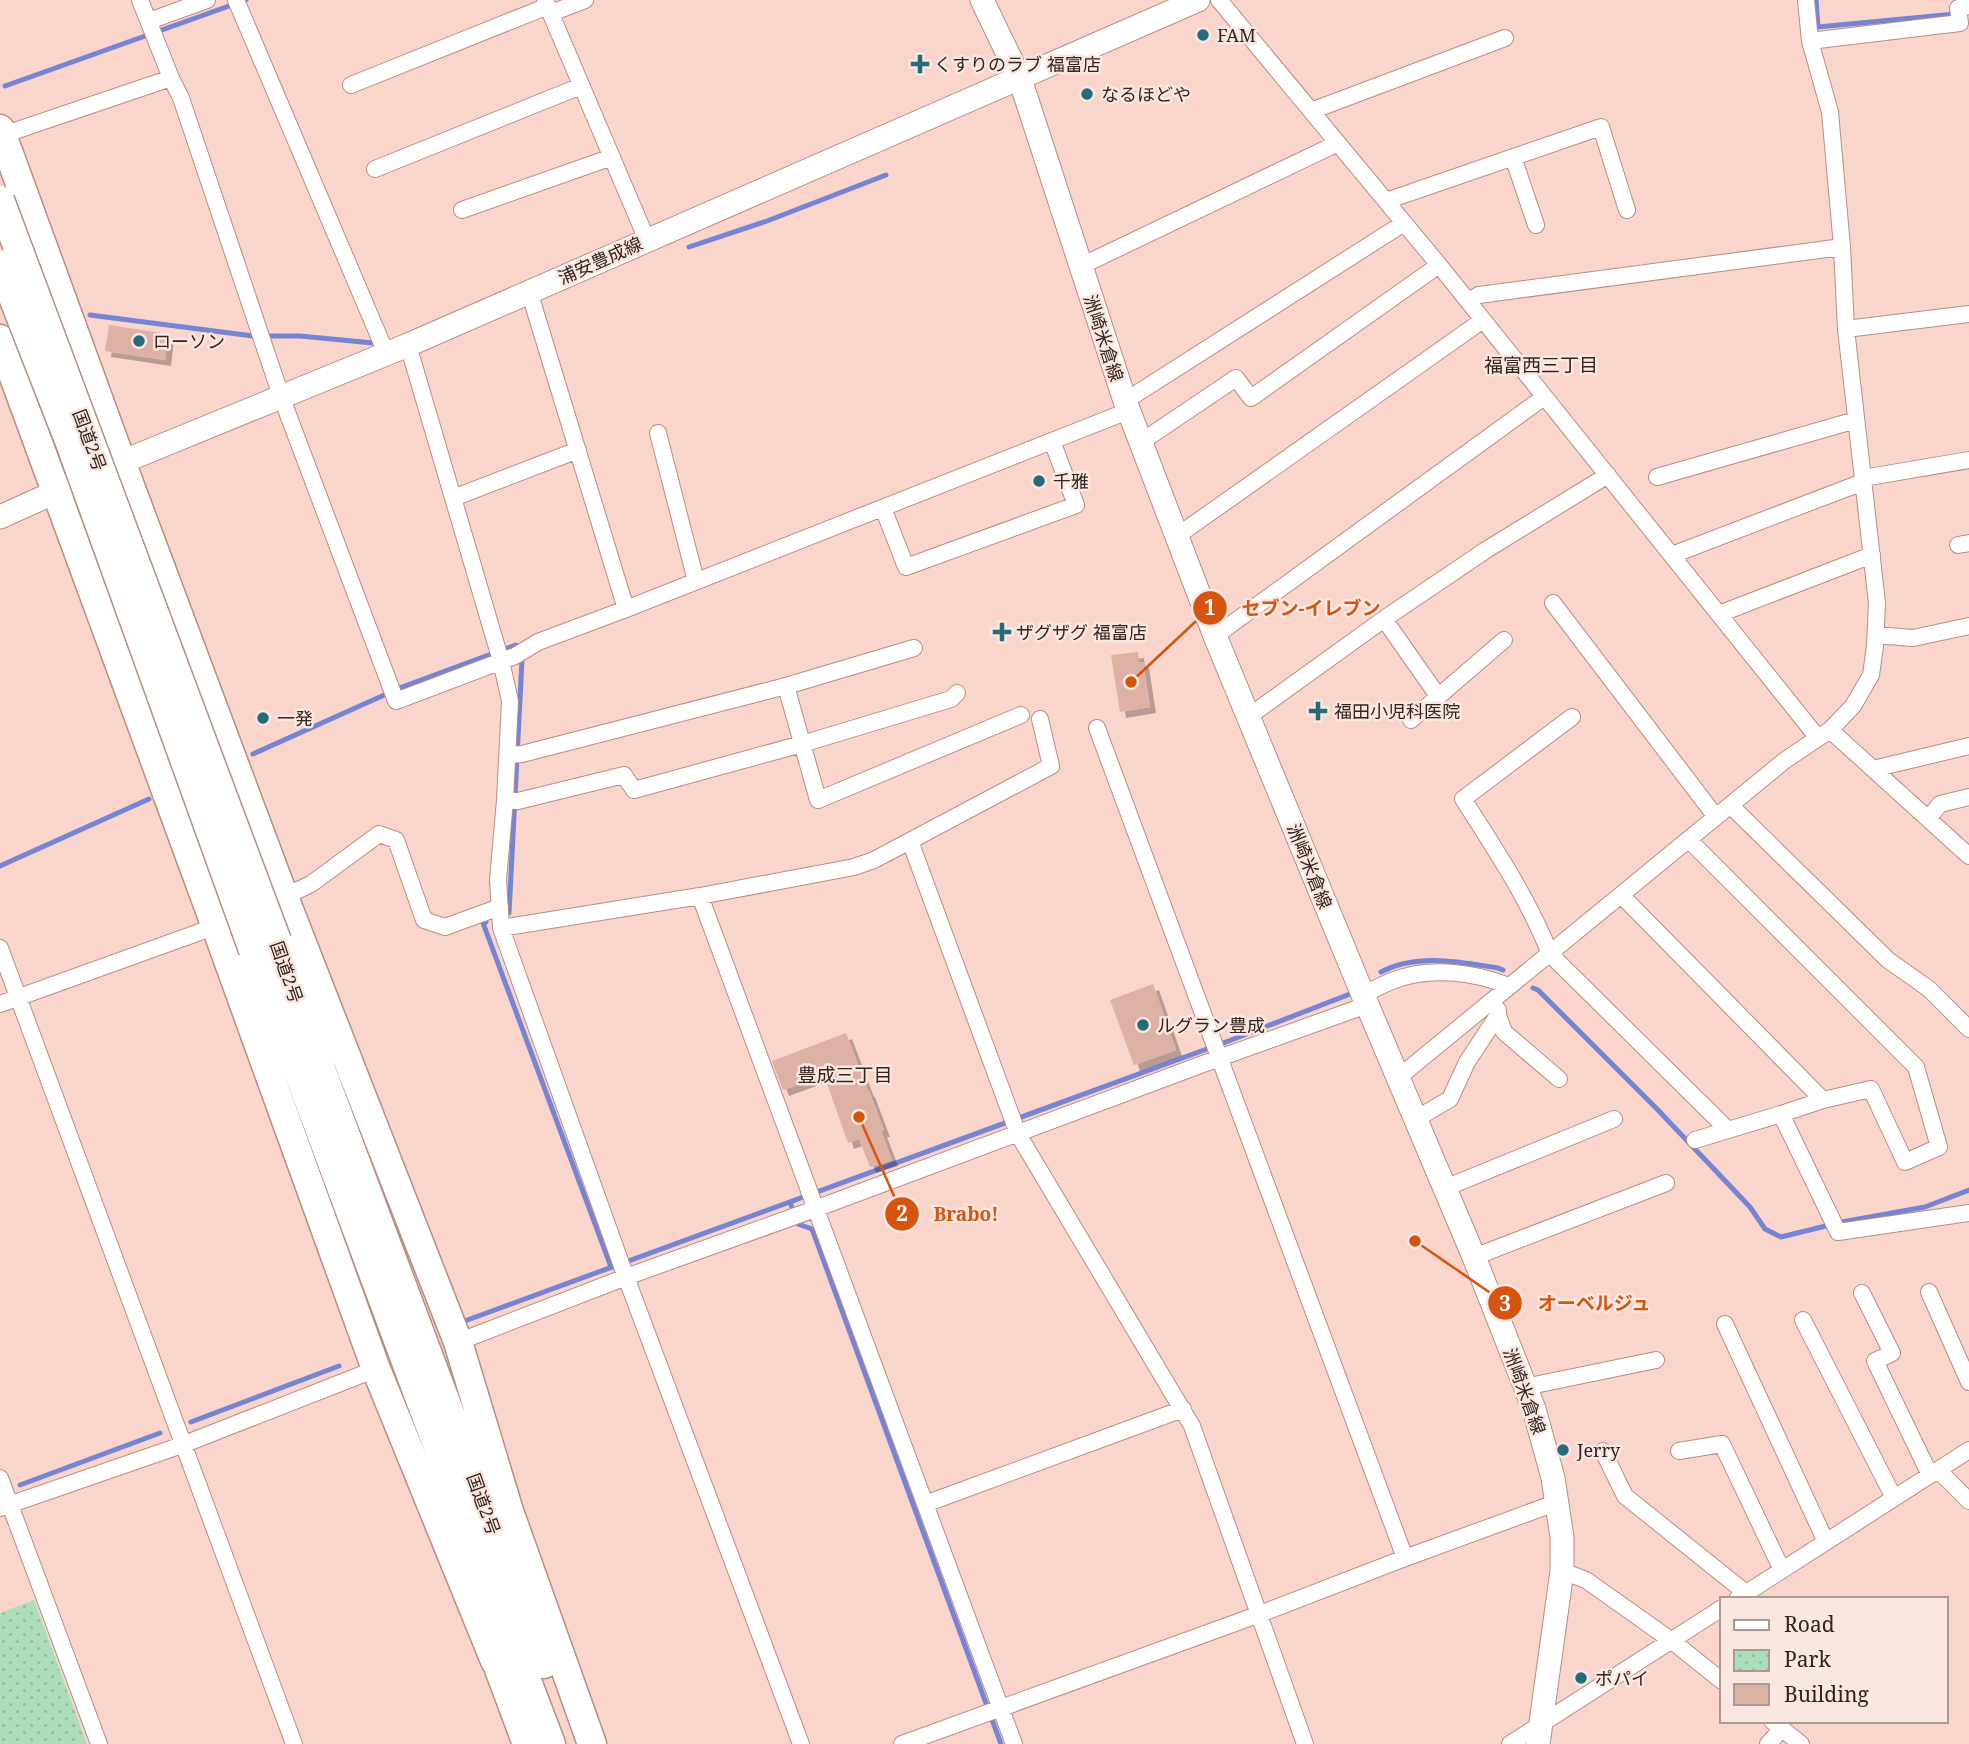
<svg xmlns="http://www.w3.org/2000/svg" width="1969" height="1744" font-family="'Noto Serif','Noto Sans JP',serif">
<style>
.park{fill:url(#park-dots)}
.lines{fill:none;stroke-linecap:round;stroke-linejoin:round}
.stream{stroke:#7584d3;stroke-width:5}
.building{fill:#deb1a5;filter:url(#shadow)}
.street-casing{stroke:#b98d83;stroke-width:18}
.secondary-casing{stroke:#b98d83;stroke-width:25}
.highway-casing{stroke:#b98d83;stroke-width:31}
.street{stroke:#fff;stroke-width:16}
.secondary{stroke:#fff;stroke-width:23}
.highway{stroke:#fff;stroke-width:28}
.highway-bridge-casing{stroke:#b98d83;stroke-width:31;stroke-linecap:butt}
.highway-bridge{stroke:#fff;stroke-width:28}
.poi-dot{fill:#256b7a;stroke:#fae7e2;stroke-width:2.5}
.labels{text-anchor:middle;dominant-baseline:central;stroke-width:5;stroke-linejoin:round;paint-order:stroke}
.poi-label{font-size:18px;fill:#34231e;stroke:#fae7e2;text-anchor:start}
.street-label{font-size:18px;fill:#34231e;stroke:#fae7e2}
.neighbourhood-label{font-size:19px;fill:#34231e;stroke:#fae7e2}
.leader{fill:none;stroke:#d6540e;stroke-width:2.5}
.callout-dot{fill:#d6540e;stroke:#fae7e2;stroke-width:2.5}
.mark-label{font-size:21px;text-anchor:middle;font-weight:bold;fill:#fff}
.callout-label{font-size:19px;text-anchor:middle;font-weight:bold;fill:#d6540e;stroke:#fae7e2;stroke-width:5;stroke-linejoin:round;paint-order:stroke}
</style>
<defs>
<pattern id="park-dots" width="8" height="8" patternUnits="userSpaceOnUse" patternTransform="scale(1.75)"><rect width="8" height="8" fill="#acdebb"/><path d="M2 2h.1M6 6h.1" fill="none" stroke="#95bea0" stroke-width="1.8" stroke-linecap="round"/></pattern>
<filter id="shadow"><feDropShadow dx="6" dy="6" stdDeviation="0" flood-color="#0004"/></filter>
</defs>
<rect width="100%" height="100%" fill="#fad5cb"/>
<path class="park" d="M34,1600L87,1744H0V1613Z"/>
<g class="lines">
<path class="stream" d="M1816,0L1818,27L1955,14
M5,86L246,0
M689,247L767,221L886,175
M90,315L253,336
M270,336H300L373,343
M253,754L402,687L516,645L522,660L509,913L506,914
M0,866L149,799
M486,922L483,923L611,1267
M1381,972C1417,953 1460,962 1498,968L1503,970
M1533,988L1538,990L1657,1109L1750,1207L1765,1229L1781,1237L1842,1222L1925,1207L1969,1190
M790,1202L798,1224L812,1229L1001,1744
M462,1322L1226,1042L1350,994
M191,1422L339,1366
M20,1485L160,1433"/>
</g>
<path class="building" d="M109,325L168,334L165,360L105,351Z
M1138,652L1139,662H1143L1150,707L1120,712L1111,655Z
M1153,984L1176,1050L1134,1065L1110,1000Z
M846,1033L868,1091H869L884,1131H881L892,1160L870,1167L859,1139L848,1143L824,1075L783,1090L772,1061Z"/>
<g class="lines">
<defs>
<path id="street" d="M140,0L171,78L181,98L281,396L396,701L515,656L538,642L626,609L1128,411
M236,0L386,353
M545,0L647,240
M1219,0L1439,265L1818,738
M551,13L585,0
M149,21L207,0
M1810,41L1960,23L1958,8L1969,6
M351,85L548,6
M1311,111L1505,38
M0,136L171,78
M1513,157L1536,225
M375,169L581,86
M1386,201L1601,127L1627,210
M462,210L612,157
M1081,266L1338,143
M529,291L626,609
M1468,301L1479,295L1842,247
M1846,329L1969,314
M408,345L501,661L510,701L505,800L498,880L501,928L623,1269L801,1744
M1125,401L1404,223
M658,433L696,581
M1141,442L1236,378L1251,398L1439,265
M1657,477L1856,420
M1863,478L1969,460
M453,498L578,450
M883,508L906,567L1076,505L1052,441
M1177,536L1483,320
M1958,545L1969,543
M1672,555L1863,482
M1553,603L1716,817
M1719,614L1872,555
M1384,619L1438,696
M1876,635L1913,638L1969,626
M1215,636L1544,397
M786,686L818,800L1021,715
M1248,717L1384,619L1486,550L1608,475
M1572,717L1463,799C1495,849 1528,898 1550,954L1728,1130
M1411,720L1504,640
M1097,728L1405,1558
M1830,730L1969,856
M508,755L522,754L786,686L914,648
M1873,769L1969,746
M505,800L518,801L624,775L634,790L802,744L951,699L957,693
M1730,805L1888,960L1929,989L1969,1029
M1928,819L1940,804L1969,797
M1689,840L1916,1067L1939,1147L1905,1162L1871,1089L1823,1100
M910,841L1018,1134L1192,1426L1305,1744
M1621,895L1823,1100L1781,1114L1838,1232L1969,1213
M700,896L1014,1744
M277,900L311,884L379,834L396,840L424,920L445,927L500,907
M501,928L700,896L833,871L854,867L874,860L1051,766L1040,719
M0,948L294,1744
M1363,995C1372,990 1382,985 1392,981C1429,966 1474,972 1509,986
M0,1004L222,924
M1498,1010V1015L1504,1032L1559,1079
M1399,1077L1784,761L1830,730L1853,706L1871,675L1875,646L1877,603L1846,329L1842,247L1830,112L1810,41L1806,0
M1416,1119L1450,1099L1467,1062L1498,1015
M1695,1140L1781,1114
M1445,1188L1614,1119
M1474,1257L1666,1183
M1929,1292L1969,1382
M1862,1293L1892,1353L1875,1361L1930,1475
M1803,1320L1894,1498
M1725,1324L1826,1542
M458,1342L626,1277L815,1209L1219,1058L1367,1005
M1525,1387L1656,1360
M1603,1451L1625,1496L1746,1593
M1679,1451L1722,1444L1782,1570
M1938,1470L1969,1501
M0,1478L99,1744
M925,1504L1183,1409
M0,1508L182,1445L376,1369
M1562,1571L1586,1580L1672,1641L1722,1681
M1737,1599L1969,1450
M1772,1721L1801,1744
M902,1744L1260,1614L1405,1558L1558,1502
M1510,1744L1722,1608
M1768,1744L1782,1729"/>
<path id="secondary" d="M982,0L1020,79L1125,401L1215,636L1363,995L1474,1257L1534,1409L1553,1478L1562,1537V1571L1538,1744
M0,517L122,462L408,345L1198,0"/>
<path id="highway" d="M0,129L132,491L284,897L458,1342L509,1511L592,1744
M0,339L216,927L376,1369L495,1661
M277,941L322,1072L544,1664
M253,950L418,1394L551,1744
M490,1645L527,1744"/>
</defs>
<use href="#street" class="street-casing"/>
<use href="#secondary" class="secondary-casing"/>
<use href="#highway" class="highway-casing"/>
<use href="#street" class="street"/>
<use href="#secondary" class="secondary"/>
<use href="#highway" class="highway"/>
<defs>
<path id="highway-bridge" d="M0,200L277,941
M0,264L70,443L253,950"/>
</defs>
<use href="#highway-bridge" class="highway-bridge-casing"/>
<use href="#highway-bridge" class="highway-bridge"/>
</g>
<g class="poi-dot">
<circle cx="1203" cy="35" r="7"/>
<path d="M916.5 53.5h7v7h7v7h-7v7h-7v-7h-7v-7h7z"/>
<circle cx="1087" cy="94" r="7"/>
<circle cx="139" cy="341" r="7"/>
<circle cx="1039" cy="481" r="7"/>
<path d="M998.5 621.5h7v7h7v7h-7v7h-7v-7h-7v-7h7z"/>
<path d="M1314.5 700.5h7v7h7v7h-7v7h-7v-7h-7v-7h7z"/>
<circle cx="263" cy="718" r="7"/>
<circle cx="1143" cy="1025" r="7"/>
<circle cx="1563" cy="1450" r="7"/>
<circle cx="1581" cy="1678" r="7"/>
</g>
<g class="labels">
<g class="poi-label">
<text x="1217" y="35">FAM</text>
<text x="934" y="64">くすりのラブ 福富店</text>
<text x="1101" y="94">なるほどや</text>
<text x="153" y="341">ローソン</text>
<text x="1053" y="481">千雅</text>
<text x="1016" y="632">ザグザグ 福富店</text>
<text x="1334" y="711">福田小児科医院</text>
<text x="277" y="718">一発</text>
<text x="1157" y="1025">ルグラン豊成</text>
<text x="1577" y="1450">Jerry</text>
<text x="1595" y="1678">ポパイ</text>
</g>
<g class="street-label">
<text transform="translate(600 260) rotate(-24)">浦安豊成線</text>
<text transform="translate(1104 338) rotate(72)">洲崎米倉線</text>
<text transform="translate(90 440) rotate(70)">国道2号</text>
<text transform="translate(1310 866) rotate(68)">洲崎米倉線</text>
<text transform="translate(287 972) rotate(71)">国道2号</text>
<text transform="translate(1525 1391) rotate(70)">洲崎米倉線</text>
<text transform="translate(484 1504) rotate(70)">国道2号</text>
</g>
<g class="neighbourhood-label">
<text x="1541" y="365">福富西三丁目</text>
<text x="845" y="1075">豊成三丁目</text>
</g>
</g>
<path class="leader" d="M1131 682L1210 608M859 1117L902 1214M1415 1241L1505 1303"/>
<g class="callout-dot">
<circle cx="1131" cy="682" r="7"/>
<circle cx="859" cy="1117" r="7"/>
<circle cx="1415" cy="1241" r="7"/>
<circle cx="1210" cy="608" r="18"/>
<circle cx="902" cy="1214" r="18"/>
<circle cx="1505" cy="1303" r="18"/>
</g>
<g class="mark-label">
<text x="1210" y="615">1</text>
<text x="902" y="1221">2</text>
<text x="1505" y="1311">3</text>
</g>
<g class="callout-label">
<text x="1311" y="615">セブン-イレブン</text>
<text x="966" y="1221">Brabo!</text>
<text x="1594" y="1310">オーベルジュ</text>
</g>
<rect x="1720" y="1597" width="228" height="126" fill="#fae7e2" stroke="#ab9994" stroke-width="2"/>
<rect x="1734" y="1620" width="35" height="10" fill="#ffffff" stroke="#ab9994" stroke-width="2"/>
<text x="1784" y="1632" font-size="21" fill="#34231e">Road</text>
<rect x="1734" y="1650" width="35" height="21" fill="url(#park-dots)" stroke="#ab9994" stroke-width="2"/>
<text x="1784" y="1667" font-size="21" fill="#34231e">Park</text>
<rect x="1734" y="1684" width="35" height="21" fill="#deb1a5" stroke="#ab9994" stroke-width="2"/>
<text x="1784" y="1702" font-size="21" fill="#34231e">Building</text>
</svg>
